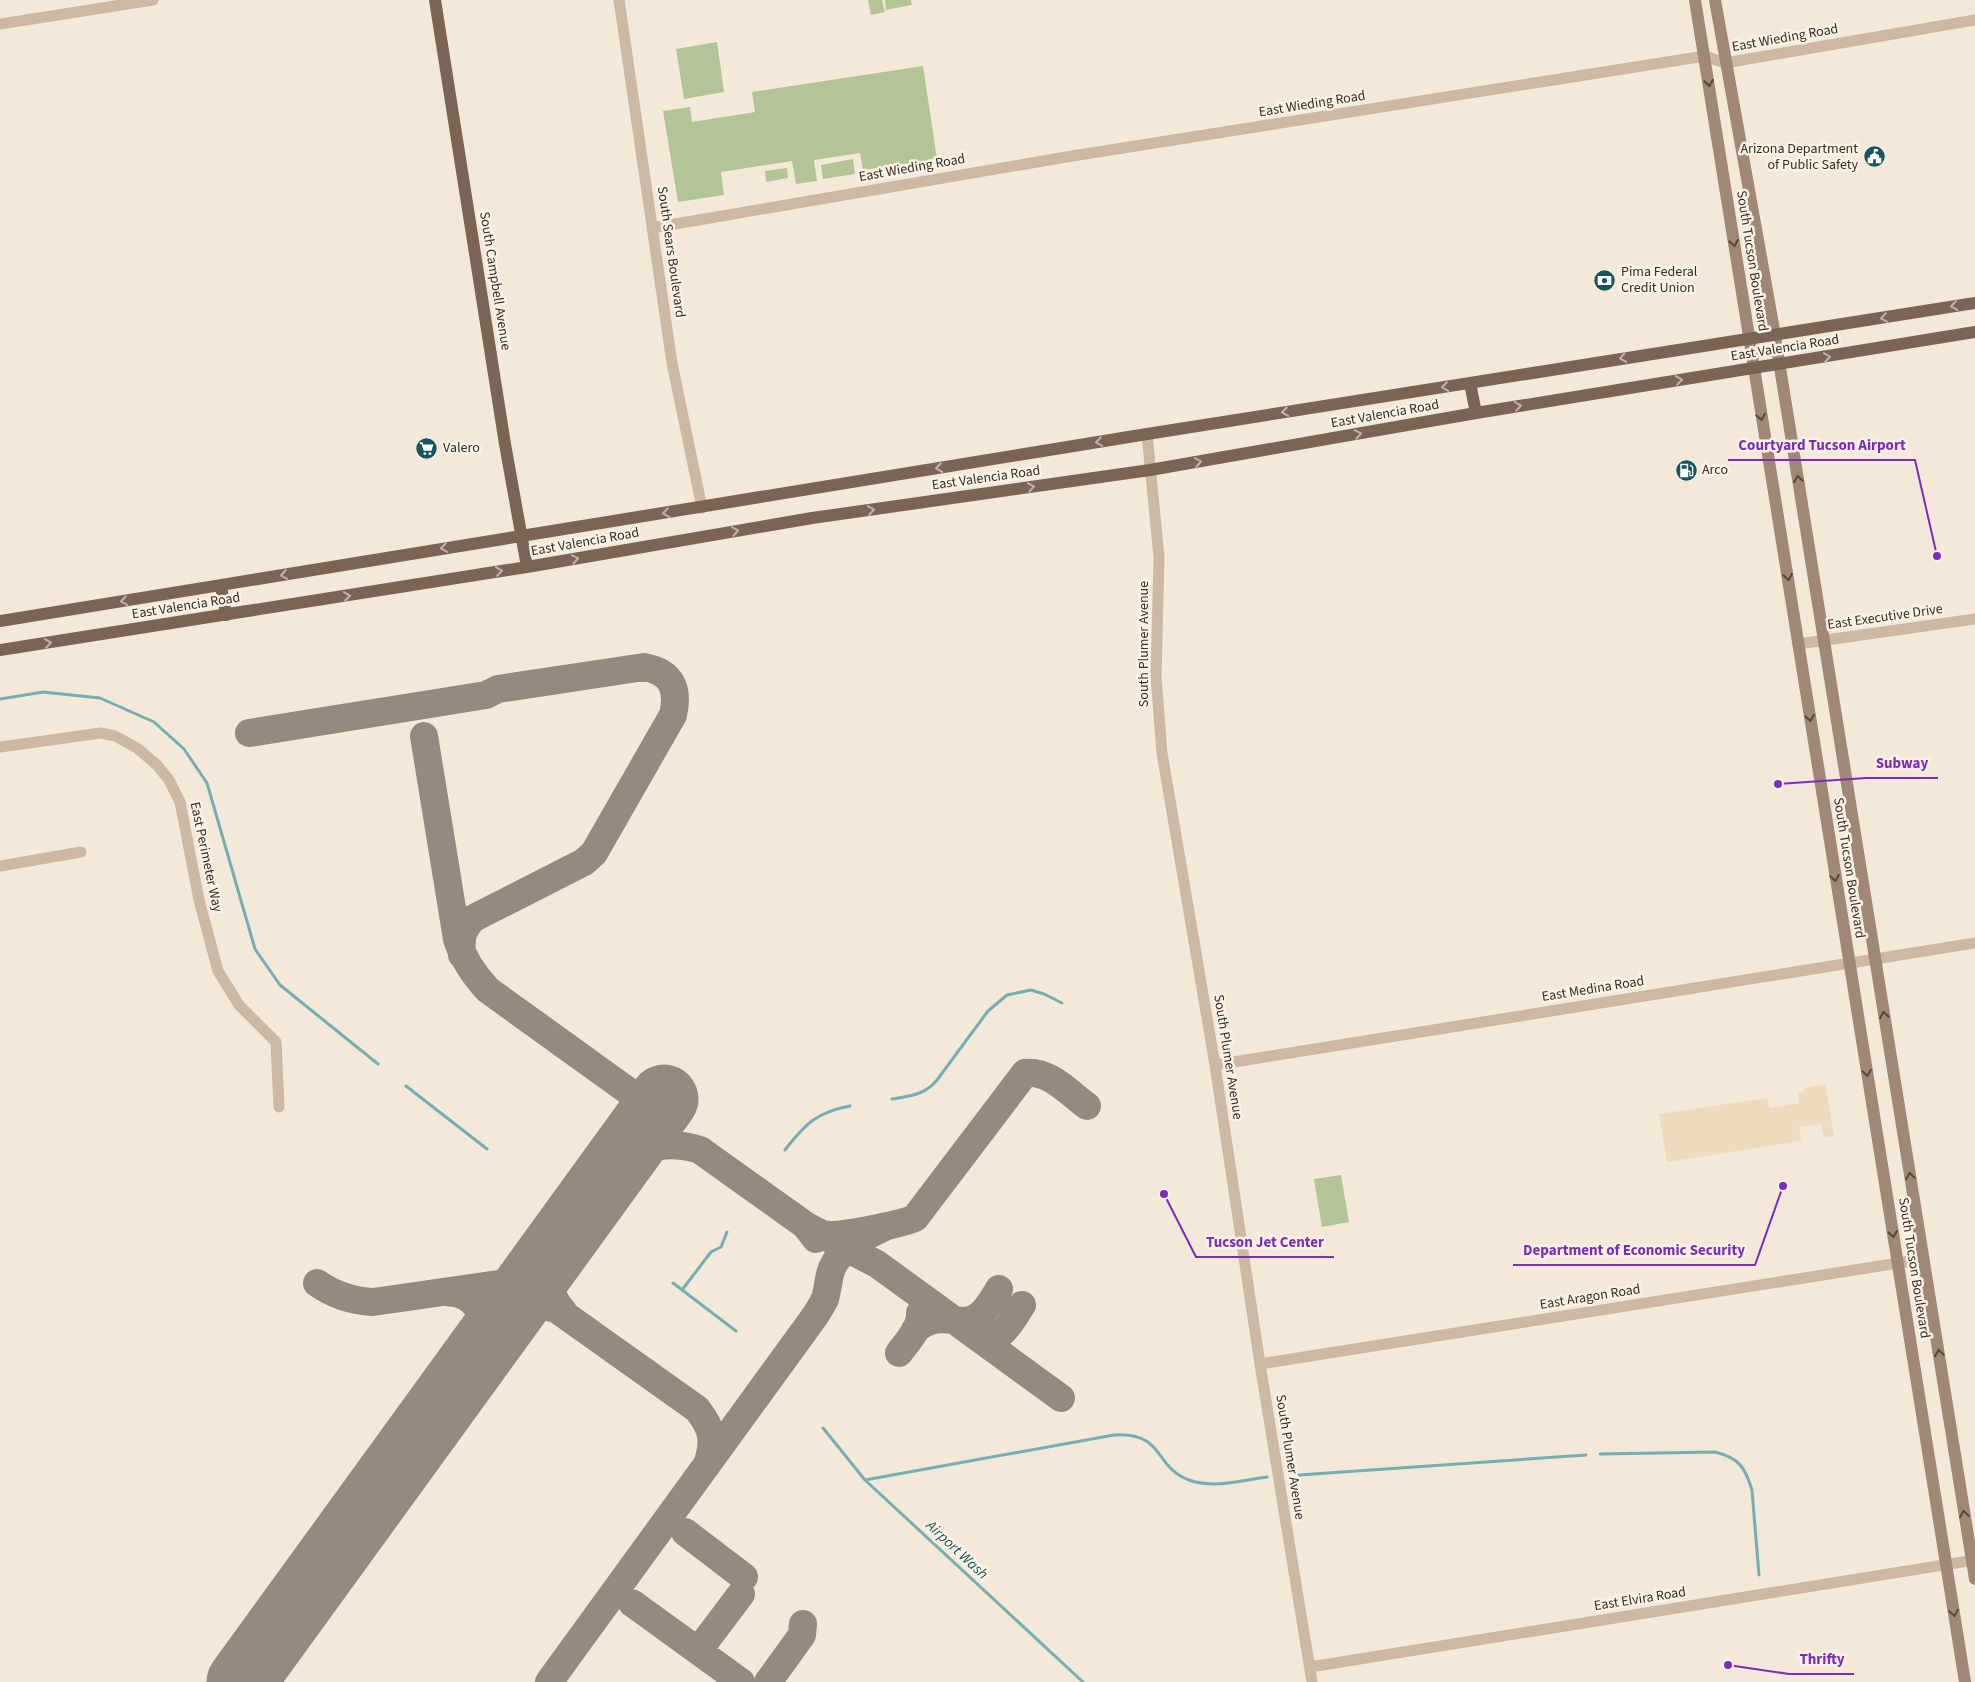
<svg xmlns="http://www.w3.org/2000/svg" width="1975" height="1682" font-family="'Source Sans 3',sans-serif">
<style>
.green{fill:#b3c597}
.plaza{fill:#eedbbe}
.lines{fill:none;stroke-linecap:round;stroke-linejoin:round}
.stream{stroke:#75afb4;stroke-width:3}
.taxiway{stroke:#968a80;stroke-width:28}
.runway{stroke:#968a80;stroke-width:69}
.street{stroke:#cdb8a4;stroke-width:11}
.secondary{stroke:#a18775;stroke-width:12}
.primary{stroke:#7b6456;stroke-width:12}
.oneway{stroke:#58473e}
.oneway2{stroke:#c1b2a5}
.labels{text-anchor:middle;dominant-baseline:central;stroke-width:5;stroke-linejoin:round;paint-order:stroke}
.street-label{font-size:14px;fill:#382c26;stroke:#fbf2e6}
.poi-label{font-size:14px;fill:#382c26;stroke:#fbf2e6;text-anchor:start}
.water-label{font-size:15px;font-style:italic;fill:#17565e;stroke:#fbf2e6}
.leader{fill:none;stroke:#7b2cbf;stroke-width:2}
.callout-dot{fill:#7b2cbf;stroke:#fbf2e6;stroke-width:2}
.callout-label{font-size:15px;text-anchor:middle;font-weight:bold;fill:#7b2cbf;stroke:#fbf2e6;stroke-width:5;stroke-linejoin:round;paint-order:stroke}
</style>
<rect width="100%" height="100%" fill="#f4e8d9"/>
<path class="green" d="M868,0H882L885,12L871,15Z
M885,0H911L912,5L886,10Z
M717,42L724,92L684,99L676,49Z
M923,66L937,159L863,170L860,153L814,160L817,181L796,184L792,161L721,172L724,195L678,202L663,111L690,107L692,122L755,112L752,92Z
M853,159L855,174L823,179L821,165Z
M787,168L788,178L766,182L765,171Z
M1341,1175L1349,1222L1322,1227L1314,1179Z"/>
<path class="plaza" d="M1825,1084L1834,1136L1824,1137L1821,1124L1799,1127L1801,1141L1667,1162L1659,1114L1767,1098L1769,1108L1799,1103L1798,1092L1805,1091L1804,1088Z"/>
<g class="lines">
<path class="stream" d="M0,699L43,692L100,698L154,722L184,749L207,783L255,949L280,985L378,1064
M406,1086L487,1149
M892,1099C910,1096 925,1095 937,1080L988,1011L1007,995L1031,990L1044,994L1062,1003
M785,1150C805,1124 817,1112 850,1106
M673,1283L736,1331
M682,1290L711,1252L721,1247L727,1232
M823,1428L865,1480L1083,1682
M1600,1454L1715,1452C1739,1458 1745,1467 1752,1490L1759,1575
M1299,1475L1586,1455
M865,1480L1114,1435C1166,1432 1153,1467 1189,1480C1213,1489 1243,1480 1267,1477"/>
<path class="taxiway" d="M249,733L486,695L498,689L644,667C672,672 679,689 673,715L594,853L584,862L472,919C461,933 461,938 462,955
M424,736L457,939C463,959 473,974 488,990L656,1111
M622,1157C654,1147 668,1140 700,1150L805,1225L816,1239
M805,1225C811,1228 817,1232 823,1234C837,1238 901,1224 915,1218L1025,1073C1049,1070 1068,1092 1087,1106
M834,1242L877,1264L1061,1398
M550,1256C547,1277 548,1295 563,1311
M317,1283C334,1295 352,1301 373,1302L506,1283L527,1288L697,1409C713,1429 715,1441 707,1465
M447,1292C451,1293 456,1293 459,1294C474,1298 487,1317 486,1332C486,1339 482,1346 480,1352
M502,1322C522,1310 538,1301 561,1311
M915,1330C943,1306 961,1332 981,1314C988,1308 994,1297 999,1289
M977,1336C1001,1345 1010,1323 1022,1305
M899,1353C907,1342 921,1328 920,1313
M685,1532L744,1577
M632,1603L741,1682
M698,1651L741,1594
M549,1682L815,1316C818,1311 822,1305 825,1299C828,1289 828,1278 832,1268C841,1247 868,1235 887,1226
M768,1682L802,1635L803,1624"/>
<path class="runway" d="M241,1682L664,1099"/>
<path class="street" d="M619,0L672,363L702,508
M0,24L153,0
M652,228L1066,157L1705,56L1725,63L1975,20
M1147,434L1159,557L1156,676L1162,753L1215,1065L1260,1364L1312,1682
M1798,644L1975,619
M0,747L101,733L115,736L137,748L157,765L169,780L180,802L199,900L218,971L239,1005L276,1042L279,1107
M0,866L81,852
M1215,1065L1975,943
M1260,1364L1924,1259
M1310,1667L1975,1560"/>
<path class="secondary" d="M1695,0L1965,1682
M1715,0L1773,324L1975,1579"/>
<path class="primary" d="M435,0L505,444L527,567
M1470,383L1476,413
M221,586L226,615
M0,621L1147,434L1975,303
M0,650L527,567L812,518L1150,470L1476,413L1975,332"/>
</g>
<defs><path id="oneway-chevron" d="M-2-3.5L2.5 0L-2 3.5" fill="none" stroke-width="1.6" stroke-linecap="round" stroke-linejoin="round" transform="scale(1.25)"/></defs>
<g class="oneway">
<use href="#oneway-chevron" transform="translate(1709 83) rotate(81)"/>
<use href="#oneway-chevron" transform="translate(1734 243) rotate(81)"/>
<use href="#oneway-chevron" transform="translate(1761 417) rotate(81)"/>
<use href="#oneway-chevron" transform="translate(1798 479) rotate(-99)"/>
<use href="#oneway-chevron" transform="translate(1788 577) rotate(81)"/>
<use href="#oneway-chevron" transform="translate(1810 718) rotate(81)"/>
<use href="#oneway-chevron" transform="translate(1835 878) rotate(81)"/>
<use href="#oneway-chevron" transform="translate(1884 1015) rotate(-99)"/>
<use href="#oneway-chevron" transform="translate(1867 1073) rotate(81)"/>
<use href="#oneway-chevron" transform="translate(1910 1176) rotate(-99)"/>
<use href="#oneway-chevron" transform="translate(1893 1234) rotate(81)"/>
<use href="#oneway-chevron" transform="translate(1939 1353) rotate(-99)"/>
<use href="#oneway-chevron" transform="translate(1964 1514) rotate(-99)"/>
<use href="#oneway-chevron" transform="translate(1954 1613) rotate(81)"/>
</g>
<g class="oneway2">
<use href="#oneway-chevron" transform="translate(1954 306) rotate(171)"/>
<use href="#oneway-chevron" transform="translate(1884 318) rotate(171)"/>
<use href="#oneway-chevron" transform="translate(1827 357) rotate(-9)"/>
<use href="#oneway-chevron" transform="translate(1623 358) rotate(171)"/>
<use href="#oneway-chevron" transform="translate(1679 380) rotate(-9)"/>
<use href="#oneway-chevron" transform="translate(1445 387) rotate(171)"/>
<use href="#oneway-chevron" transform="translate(1518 406) rotate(-9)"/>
<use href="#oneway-chevron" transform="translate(1285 412) rotate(171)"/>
<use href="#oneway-chevron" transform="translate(1358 434) rotate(-10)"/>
<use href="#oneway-chevron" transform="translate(1099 442) rotate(171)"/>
<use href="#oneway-chevron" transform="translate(1198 462) rotate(-10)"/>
<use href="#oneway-chevron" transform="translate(939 468) rotate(171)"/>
<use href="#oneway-chevron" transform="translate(1031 487) rotate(-8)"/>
<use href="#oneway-chevron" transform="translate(871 510) rotate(-8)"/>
<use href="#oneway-chevron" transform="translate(666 513) rotate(171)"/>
<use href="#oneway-chevron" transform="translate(735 531) rotate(-10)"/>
<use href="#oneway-chevron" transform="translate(444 548) rotate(171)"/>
<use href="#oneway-chevron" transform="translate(575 559) rotate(-10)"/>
<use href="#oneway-chevron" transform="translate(499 571) rotate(-9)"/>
<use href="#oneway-chevron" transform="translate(284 575) rotate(170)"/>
<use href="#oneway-chevron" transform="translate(347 596) rotate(-9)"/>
<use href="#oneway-chevron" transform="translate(124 601) rotate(171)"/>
<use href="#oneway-chevron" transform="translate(48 643) rotate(-8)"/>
</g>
<defs>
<symbol id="civic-disc" viewBox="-11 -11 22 22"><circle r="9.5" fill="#17565e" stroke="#fbf2e6"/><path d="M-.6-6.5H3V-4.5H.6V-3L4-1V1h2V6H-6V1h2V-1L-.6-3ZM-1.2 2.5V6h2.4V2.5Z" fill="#fff"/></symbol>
<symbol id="bank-disc" viewBox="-11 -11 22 22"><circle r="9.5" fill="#17565e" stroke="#fbf2e6"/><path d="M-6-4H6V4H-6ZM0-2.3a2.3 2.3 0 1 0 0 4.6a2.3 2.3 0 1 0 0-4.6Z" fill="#fff"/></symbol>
<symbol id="supermarket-disc" viewBox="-11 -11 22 22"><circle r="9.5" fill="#17565e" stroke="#fbf2e6"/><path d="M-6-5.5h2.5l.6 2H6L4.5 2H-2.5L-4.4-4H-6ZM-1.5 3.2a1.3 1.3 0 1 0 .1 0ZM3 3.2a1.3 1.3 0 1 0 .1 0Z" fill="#fff"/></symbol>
<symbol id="fuel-disc" viewBox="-11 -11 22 22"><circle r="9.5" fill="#17565e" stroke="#fbf2e6"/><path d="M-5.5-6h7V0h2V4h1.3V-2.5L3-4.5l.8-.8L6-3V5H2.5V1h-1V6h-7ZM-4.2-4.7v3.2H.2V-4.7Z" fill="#fff"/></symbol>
</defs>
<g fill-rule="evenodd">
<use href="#civic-disc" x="1862" y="144" width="25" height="25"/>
<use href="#bank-disc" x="1592" y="268" width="25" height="25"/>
<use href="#supermarket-disc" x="414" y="436" width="25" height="25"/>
<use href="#fuel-disc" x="1674" y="458" width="25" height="25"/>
</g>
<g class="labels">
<g class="street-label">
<text transform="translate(1785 38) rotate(-10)">East Wieding Road</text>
<text transform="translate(1312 104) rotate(-9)">East Wieding Road</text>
<text transform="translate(912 168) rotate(-10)">East Wieding Road</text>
<text transform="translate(671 252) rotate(82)">South Sears Boulevard</text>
<text transform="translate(1752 261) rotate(81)">South Tucson Boulevard</text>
<text transform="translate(495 281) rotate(81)">South Campbell Avenue</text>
<text transform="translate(1785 348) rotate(-9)">East Valencia Road</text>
<text transform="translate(1385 414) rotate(-10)">East Valencia Road</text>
<text transform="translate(986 478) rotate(-8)">East Valencia Road</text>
<text transform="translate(585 542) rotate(-10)">East Valencia Road</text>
<text transform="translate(186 606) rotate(-9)">East Valencia Road</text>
<text transform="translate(1885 617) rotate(-8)">East Executive Drive</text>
<text transform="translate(1144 644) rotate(-90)">South Plumer Avenue</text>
<text transform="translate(206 857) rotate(78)">East Perimeter Way</text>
<text transform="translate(1849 868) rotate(81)">South Tucson Boulevard</text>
<text transform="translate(1593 989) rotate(-9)">East Medina Road</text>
<text transform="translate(1228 1057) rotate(81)">South Plumer Avenue</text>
<text transform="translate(1914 1268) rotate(81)">South Tucson Boulevard</text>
<text transform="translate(1590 1297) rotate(-9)">East Aragon Road</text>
<text transform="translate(1290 1457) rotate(81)">South Plumer Avenue</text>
<text transform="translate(1640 1599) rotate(-9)">East Elvira Road</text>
</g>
<g class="poi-label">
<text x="1858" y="149" text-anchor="end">Arizona Department<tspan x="1858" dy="16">of Public Safety</tspan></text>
<text x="1621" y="272">Pima Federal<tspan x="1621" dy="16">Credit Union</tspan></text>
<text x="443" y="448">Valero</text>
<text x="1702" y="470">Arco</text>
</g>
<g class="water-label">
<text transform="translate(957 1550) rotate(43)">Airport Wash</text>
</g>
</g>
<path class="leader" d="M1937 556L1915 460H1728M1778 784L1866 778H1938M1164 1194L1196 1257H1334M1783 1186L1755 1265H1513M1728 1665L1789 1674H1854"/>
<g class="callout-dot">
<circle cx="1937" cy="556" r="5"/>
<circle cx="1778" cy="784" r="5"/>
<circle cx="1164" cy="1194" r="5"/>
<circle cx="1783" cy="1186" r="5"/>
<circle cx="1728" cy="1665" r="5"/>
</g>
<g class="callout-label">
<text x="1822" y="450">Courtyard Tucson Airport</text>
<text x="1902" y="768">Subway</text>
<text x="1265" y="1247">Tucson Jet Center</text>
<text x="1634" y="1255">Department of Economic Security</text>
<text x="1822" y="1664">Thrifty</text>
</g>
</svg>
